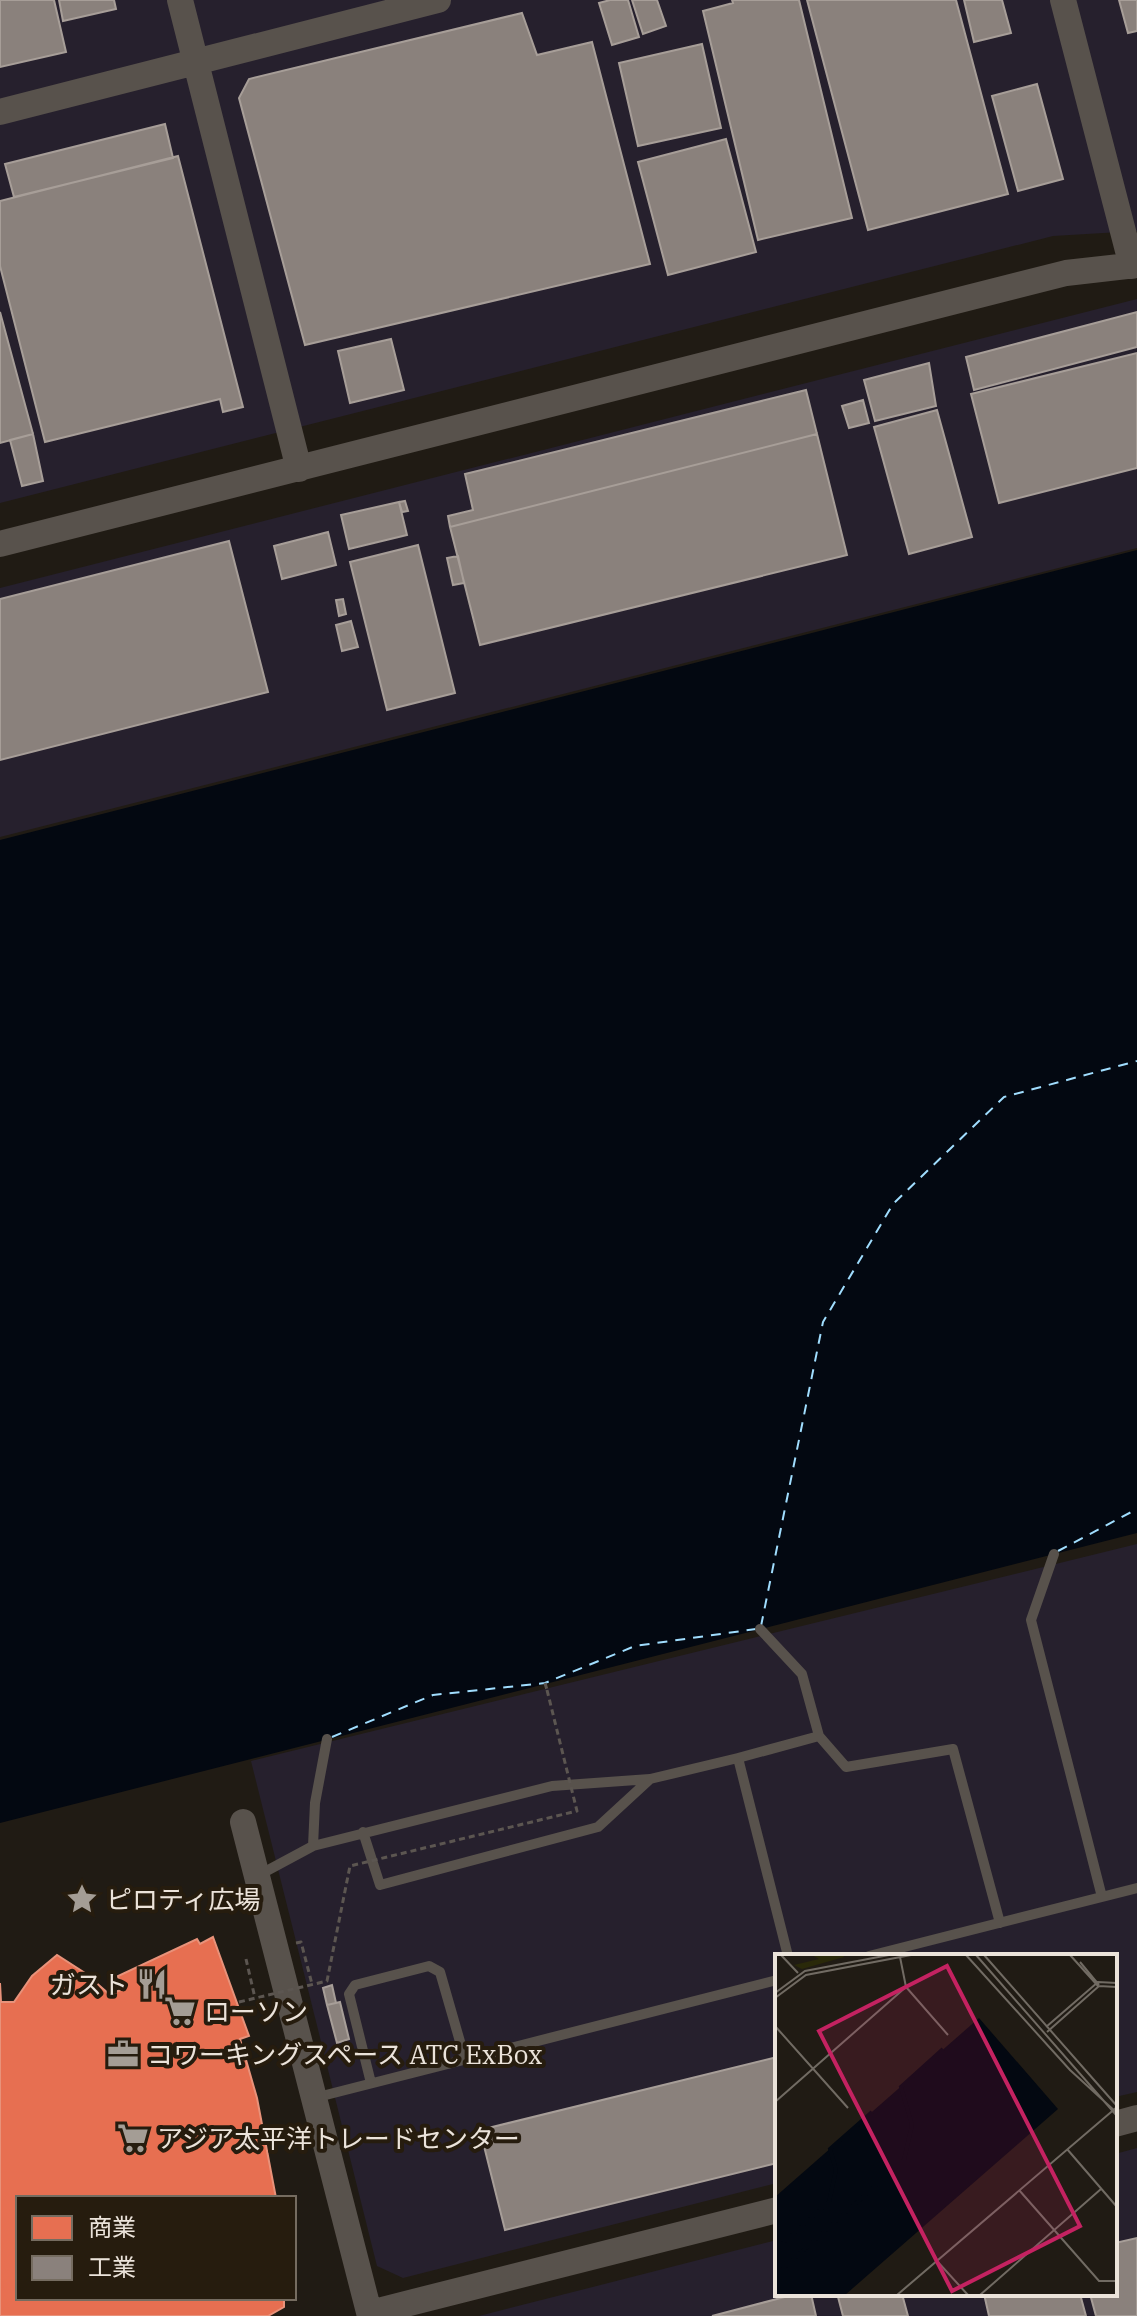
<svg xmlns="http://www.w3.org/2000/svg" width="1137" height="2316" font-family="'IBM Plex Serif','Noto Sans JP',serif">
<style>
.industrial{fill:#26202d}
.water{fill:#030811}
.shops{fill:#e76f51;stroke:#e8927a;stroke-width:2}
.industry{fill:#8a817c;stroke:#a79e98;stroke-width:2}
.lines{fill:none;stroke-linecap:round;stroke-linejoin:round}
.ferry{stroke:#a0ddfe;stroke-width:2;stroke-dasharray:10 8;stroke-linecap:butt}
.path{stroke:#5c5651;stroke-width:3;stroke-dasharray:6 4;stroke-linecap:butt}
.service{stroke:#58524c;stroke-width:10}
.tertiary{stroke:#58524c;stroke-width:26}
.path-bridge{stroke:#5c5651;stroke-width:3;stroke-dasharray:6 4;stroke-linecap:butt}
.labels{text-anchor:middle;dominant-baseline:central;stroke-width:8;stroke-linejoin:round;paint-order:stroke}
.poi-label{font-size:26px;fill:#ebe3da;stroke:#261c0e;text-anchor:start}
.inset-river{fill:none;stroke:#030811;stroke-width:4}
.inset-road{fill:none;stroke:#716b63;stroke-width:2}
.view{fill:#c42261;fill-opacity:0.15;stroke:#c42261;stroke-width:4}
.inset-edge{fill:none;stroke:#ebe3da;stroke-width:4}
</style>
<rect width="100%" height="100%" fill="#201b14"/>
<path class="industrial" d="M0,0H1137V231L1053,236L0,503Z
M1137,299V548L0,837V588Z
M1137,1544V2092L1115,2097V1956H777V2183L403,2278L377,2266L251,1761Z
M1137,2148V2316H479L777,2240V2294H1115V2154Z"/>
<path class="water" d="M1137,550V1533L0,1823V840Z"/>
<path class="shops" d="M213,1937L249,2036L240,2039L257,2098L276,2198H18V2298H284V2307L268,2316H0V1983L1,2002H14L32,1976L57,1955L85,1973L109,1994L121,1990L118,1976L197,1939L200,1944Z"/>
<path class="industry" d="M0,0H54L66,52L0,67Z
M59,0H114L116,9L63,21Z
M610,0H628L639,37L612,45L599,3Z
M632,0H657L666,26L643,34Z
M732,0H799L852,218L758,240L703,11L733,3Z
M807,0H956L1008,194L868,230Z
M964,0H1002L1011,33L974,42Z
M1119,0H1137V31L1128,33Z
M522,13L537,55L592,42L650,264L305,345L239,98L249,79Z
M702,44L721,128L638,146L619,63Z
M1037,84L1063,179L1018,191L992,96Z
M165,124L173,158L14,197L5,164Z
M726,139L756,252L668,275L638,162Z
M178,156L243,407L223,412L220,399L45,442L0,266V201Z
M0,312L33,434L0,443Z
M1137,312V347L974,390L966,357Z
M391,339L404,390L350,403L338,351Z
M1137,353V468L999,503L971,394Z
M929,363L936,406L875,421L864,380Z
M806,390L817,434L450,527L448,516L473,510L465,474Z
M863,400L869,423L849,428L842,406Z
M937,410L972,537L909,554L874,427Z
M33,434L43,481L22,486L10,440Z
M817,434L847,555L480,645L450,527Z
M405,501L408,511L402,512L399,502Z
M399,502L407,535L349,549L341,515Z
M328,532L336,565L282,579L274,546Z
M229,541L268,692L0,760V599Z
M418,545L455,693L387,710L350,562Z
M458,556L464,583L453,585L447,558Z
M343,599L346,614L339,616L336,600Z
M351,621L358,647L342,651L336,625Z
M332,1985L336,2003L327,2005L323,1988Z
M340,2002L349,2039L337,2043L327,2005Z
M777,2057V2163L505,2230L480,2130Z
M1137,2238V2316H1096L1090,2294H1115V2243Z
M796,2294H811L816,2316H712Z
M851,2294H902L908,2316H843L838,2297Z
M984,2294H1080L1086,2316H989Z"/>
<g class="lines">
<path class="ferry" d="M1058,1551L1137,1509
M761,1626L823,1322L893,1204L1004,1097L1137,1061
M332,1737L433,1695L545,1683L635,1646L756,1629"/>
<path class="path" d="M545,1683L547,1690
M296,1943L301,1942L312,1984
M246,1959L255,1998"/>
<path class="service" d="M1054,1554L1031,1620L1102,1897
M760,1629L802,1674L819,1736
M738,1758L819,1736L846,1767L953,1749L1000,1923
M363,1832L380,1885L598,1827L649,1780
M313,1846L552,1786L650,1779L738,1758L788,1956
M259,1875L313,1846L315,1803L327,1739
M869,1956L1137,1888
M371,2083L349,1994L355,1985L429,1966L440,1972L465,2059
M314,2098L777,1980"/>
<path class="tertiary" d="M180,0L299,469
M1063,0L1132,266
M0,112L438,0
M0,544L1066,273L1137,265
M243,1822L370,2316
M1115,2124L1137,2118
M370,2313L777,2210"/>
<path class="path-bridge" d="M239,2002L327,1981L350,1866L577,1811L547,1690"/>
</g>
<defs>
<symbol id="sight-bare" viewBox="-9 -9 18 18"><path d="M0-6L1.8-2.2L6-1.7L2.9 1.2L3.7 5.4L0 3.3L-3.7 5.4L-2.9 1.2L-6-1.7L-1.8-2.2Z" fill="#a49d95" stroke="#261c0e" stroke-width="2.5" paint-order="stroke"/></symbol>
<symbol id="restaurant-bare" viewBox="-9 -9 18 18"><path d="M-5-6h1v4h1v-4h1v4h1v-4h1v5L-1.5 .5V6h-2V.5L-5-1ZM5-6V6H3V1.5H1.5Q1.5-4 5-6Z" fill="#a49d95" stroke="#261c0e" stroke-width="2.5" paint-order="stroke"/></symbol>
<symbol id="supermarket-bare" viewBox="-9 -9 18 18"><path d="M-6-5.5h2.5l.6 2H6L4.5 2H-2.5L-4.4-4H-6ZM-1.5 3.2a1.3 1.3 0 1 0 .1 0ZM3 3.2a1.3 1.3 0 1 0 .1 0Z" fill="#a49d95" stroke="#261c0e" stroke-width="2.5" paint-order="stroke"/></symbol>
<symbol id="office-bare" viewBox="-9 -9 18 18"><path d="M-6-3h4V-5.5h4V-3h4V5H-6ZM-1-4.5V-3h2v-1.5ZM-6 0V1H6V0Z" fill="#a49d95" stroke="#261c0e" stroke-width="2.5" paint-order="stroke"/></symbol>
</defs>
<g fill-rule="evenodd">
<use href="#sight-bare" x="60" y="1877" width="44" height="44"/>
<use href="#restaurant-bare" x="130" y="1962" width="44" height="44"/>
<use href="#supermarket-bare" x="158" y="1989" width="44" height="44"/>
<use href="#office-bare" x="101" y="2032" width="44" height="44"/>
<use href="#supermarket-bare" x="111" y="2116" width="44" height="44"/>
</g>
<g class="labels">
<g class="poi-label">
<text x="106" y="1899">ピロティ広場</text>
<text x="128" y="1984" text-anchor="end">ガスト</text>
<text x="204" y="2011">ローソン</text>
<text x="147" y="2054">コワーキングスペース ATC ExBox</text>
<text x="157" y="2138">アジア太平洋トレードセンター</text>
</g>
</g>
<g transform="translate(775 1954)">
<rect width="342" height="342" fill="#201b14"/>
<path d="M37,1H68L69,3L27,15L19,11L44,5Z" fill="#2a290a"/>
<path d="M204,64L283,155L70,341H0V243Z" fill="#030811"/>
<path class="inset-river" d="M0,296L54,248L61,216L55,195L97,158M0,322L129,206L137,171L126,133L168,95"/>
<path class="inset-road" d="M6,1L23,19M191,1L295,116L342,159M201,1L342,162M209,1L342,152M295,1L323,32M125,3L131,33L173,81M305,8L324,31M0,39L30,17L114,1M0,44L31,21L136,1M0,72L73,154M271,73L323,28L342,29M272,78L324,32L342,33M0,148L131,33M292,195L342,253M244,236L324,327H342M162,307L193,341M122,341L342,153M205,341L326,235"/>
<path class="view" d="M172,12L305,272L177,337L44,77Z"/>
<rect width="342" height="342" class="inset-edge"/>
</g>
<rect x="16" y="2196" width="280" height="104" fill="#261c0e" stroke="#756c60" stroke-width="2"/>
<rect x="32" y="2216" width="40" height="24" fill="#e76f51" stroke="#756c60" stroke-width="2"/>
<text x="88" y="2236" font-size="24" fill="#ebe3da">商業</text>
<rect x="32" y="2256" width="40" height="24" fill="#8a817c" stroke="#756c60" stroke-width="2"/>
<text x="88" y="2276" font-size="24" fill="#ebe3da">工業</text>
</svg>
